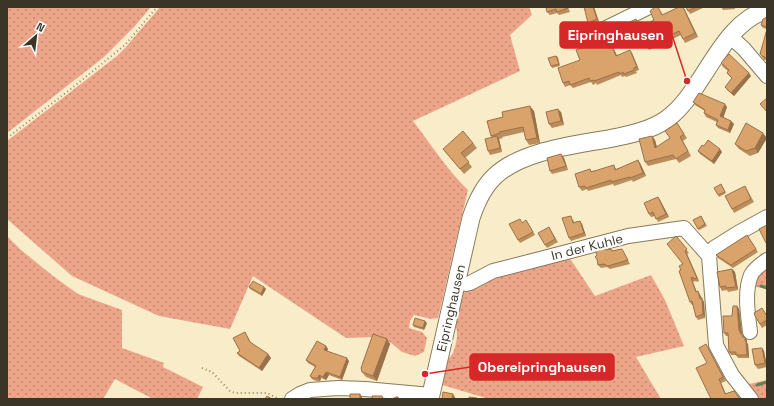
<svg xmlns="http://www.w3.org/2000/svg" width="774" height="406" font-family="'Space Grotesk',sans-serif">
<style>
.grass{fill:url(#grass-dots)}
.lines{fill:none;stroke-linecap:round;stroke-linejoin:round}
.stream{stroke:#648152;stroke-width:3}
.minor-casing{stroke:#877b5b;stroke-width:16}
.major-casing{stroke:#877b5b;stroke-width:19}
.path{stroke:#918871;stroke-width:2;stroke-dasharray:1 3;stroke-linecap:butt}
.minor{stroke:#fff;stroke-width:14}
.major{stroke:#fff;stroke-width:17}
.wall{fill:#bb8c5c}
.shaded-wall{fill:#99724b}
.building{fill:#daa36b;stroke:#99724b}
.labels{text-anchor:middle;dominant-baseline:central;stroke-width:4;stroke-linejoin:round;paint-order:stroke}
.street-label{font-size:13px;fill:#3a3527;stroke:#fff}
.leader{fill:none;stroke:#d62828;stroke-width:1.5}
.callout-dot{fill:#d62828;stroke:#fff;stroke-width:1.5}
.callout{fill:#d62828;stroke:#d62828;stroke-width:1.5}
.callout-label{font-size:14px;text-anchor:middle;font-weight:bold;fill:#fff}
</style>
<defs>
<pattern id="grass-dots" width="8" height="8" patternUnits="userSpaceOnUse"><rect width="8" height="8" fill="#eda589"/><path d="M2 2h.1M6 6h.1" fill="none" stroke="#c18770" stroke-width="1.8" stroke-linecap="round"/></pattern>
</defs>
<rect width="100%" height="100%" fill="#f9ecc9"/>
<path class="grass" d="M7,7H151L134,27L104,57L7,133Z
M160,7H529L532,15L510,35L520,71L413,121C431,144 447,170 468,190L457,236L438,318L431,319L414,315L410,321L409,328L422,332L427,338L424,352L415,356L402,352L390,342L376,337L346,338L253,276L230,329L159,316L72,276L7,219V141L117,56L126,47Z
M7,236L21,250L53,276L78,294L122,310V348L164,363L163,367L203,387L197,399H153L115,379L103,399H7Z
M567,254L595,296L651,275L665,300L684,346L636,357L661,399H489L439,384L447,361L453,353L455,347L457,338V331L455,325L463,293L485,279Z
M767,263V289L752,286Z
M767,380V399H756L749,384Z"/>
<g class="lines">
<path class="stream" d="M761,286L767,288
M757,385L767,382"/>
<defs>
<path id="minor" d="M573,35L585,36L592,35L649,7
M731,37L744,49L767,76
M709,256L714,248L738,233L767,217
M456,282L466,284L470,283L493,271L540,259L628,236L684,228L709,256L716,345L732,375L751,399
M750,332C748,314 744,292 751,275C754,269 761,264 767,260
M292,399L300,394L310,390L338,388L365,389L431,395"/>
<path id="major" d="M430,399L471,218C476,203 483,187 495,176C524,149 579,145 618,137C637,133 658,128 673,114C705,86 723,22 767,10"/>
</defs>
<use href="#minor" class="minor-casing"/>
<use href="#major" class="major-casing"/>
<path class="path" d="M7,138L72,88L125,45L157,7
M202,368L212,372L230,391L235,393H267L279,399"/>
<use href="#minor" class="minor"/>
<use href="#major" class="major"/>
</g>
<path class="wall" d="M546,7H568L570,12L559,15L557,13L550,15L547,12Z
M594,7L599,22L591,26L588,23Z
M683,7L698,37L685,43L681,35L649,50L646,46H644L638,34L634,36L633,35L619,41L617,38L638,23L640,27L654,20L660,10L663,15Z
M686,7H705L690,14Z
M721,7H735V9L723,10Z
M767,17V60H764L760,54L767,29L763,28L761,25Z
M603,45H612L617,55L632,53L639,70L636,71L637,73L626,77L625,76L622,77L621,75L597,85L596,83L593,85L591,82L573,88L570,85L565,87L563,83L580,60Z
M556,56L558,57L560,66L552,68L551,66Z
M721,63L749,73L751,76L734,96L727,90L725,87L732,79L727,73L728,71L723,67Z
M693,102L727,107L723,117L731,121L734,124L730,133L718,128L716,125L717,122L706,117L704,113L705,111L695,105Z
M534,111L540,143L529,145L526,140L524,132L502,137L503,138L499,139L502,152L490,155L488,151L492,137L491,136Z
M561,112L564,125L552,128L549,124Z
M677,123L687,138L683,141L691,156L679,163L676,159L648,166L645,162L652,136L655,140L657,147L670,138Z
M767,138L758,153L750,156L739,149L735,144Z
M473,143L477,148L465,158L472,167L464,174L443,149Z
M704,146L722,152L714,164L700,154L698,151Z
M561,154L564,158L568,170L552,174L550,171Z
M640,163L646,176L633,182L632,180L614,186L613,184L588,191L587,189L582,191L579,187L590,169L591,171L616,168V169Z
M722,186L726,193L719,197L718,195Z
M745,186L754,202L734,213L732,209Z
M658,197L660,200L669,217L658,222L655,216L651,217L649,214Z
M701,216L707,226L699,230L698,229Z
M573,219L574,222L580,221L582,224L586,236L571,241L569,238Z
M523,222L528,223L535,235L520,243L518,240Z
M549,227L558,242L547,248L545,245Z
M747,235L758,252L733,268L718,258L716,255Z
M676,236L689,253L687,254L699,281L697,282L696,281L693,282L697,292L698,291L704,302L705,318L698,320L696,317L693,305H692L690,302L681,270L682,264Z
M611,249L613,251L624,253L630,264L610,269L607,267L601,268L598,265V261L595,257L607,250Z
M732,269L735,272L738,290L728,292L727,290L722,291L720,287Z
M249,287H264L266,289L262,296L250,289Z
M737,306L739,309L742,333V335L747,340V343L748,344L749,358H738L736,355H731L729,352L728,336H726L724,333L732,316Z
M755,316H767V325L762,328Z
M427,323L424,330L414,327L413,325Z
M245,332L251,343L268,354L271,358L262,371L239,356L237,353L240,351Z
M387,339L390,344L377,381L366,377L362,372Z
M326,346L328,349L327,351L349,361L342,380L329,375L326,380L321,378L320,381H316L312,379L310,376L315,367L308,363L306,360Z
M708,348L726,381L721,383L726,394L734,391L740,399H711L707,363Z
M762,348L764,351L767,367L758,369L755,365Z"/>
<path class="shaded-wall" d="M593,7H594L599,22L597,19Z
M683,7L685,10L698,37L695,33Z
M610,42L612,45L618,59L616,56Z
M630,50L632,53L639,70L637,67Z
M749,73L751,76L734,96L731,93Z
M725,104L727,107L723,119L720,116Z
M530,106L534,111L540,143L537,138Z
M558,109L561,112L564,125L561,121Z
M731,121L734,124L730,133L728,130Z
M763,133L767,138L758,153L755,148Z
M497,136L499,139L502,152L500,148Z
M652,136L655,140L658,152L655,148Z
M720,149L722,152L714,164L712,161Z
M561,154L564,158L568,170L566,166Z
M638,160L640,163L646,176L643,173Z
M658,197L660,200L669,217L666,214Z
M580,221L582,224L586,236L584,233Z
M685,251L687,254L699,281L697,278Z
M732,269L735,272L738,290L736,287Z
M264,287L266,289L262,296L261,294Z
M698,291L702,299L704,302L705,318L703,314L700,299Z
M737,306L739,309L742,333L743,337L739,330Z
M425,321L427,323L424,330L423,328Z
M745,337L747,340V343L748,344L749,358L747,355Z
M387,339L390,344L377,381L373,376Z
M706,344L708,348L726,381L723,377Z
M326,346L328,349L326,353L324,350Z
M762,348L764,351L767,366L765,363Z
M268,354L271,358L262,371L259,368Z
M347,358L349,361L342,380L340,377Z
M326,372L329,375L326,380L323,377Z
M319,375L321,378L320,381L318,378Z
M719,379L721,383L727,397L725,394Z
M360,394L362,397V399H360Z
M453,394L456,399L452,398Z"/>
<path class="building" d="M546,7H567L568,8L557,12L556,9L547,12Z
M584,7H593L597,19L588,23Z
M655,7H658L662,15L679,7H683L695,33L683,39L679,31L646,46L644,41L642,42L636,30L631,32V31L617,38L613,30L636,19L639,27L654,20L650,11Z
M686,7H696L688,11Z
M767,17V27L761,25L763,19Z
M767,29V58L762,56L760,54Z
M600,41L602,45L610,42L616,56L630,50L637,67L634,68V70L624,74L623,72L620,74L619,72L594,81V80L590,81L589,78L570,85L569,81L563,83L558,68L580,60L576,50Z
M729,54L749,73L731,93L725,87L732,78L727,73L729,70L721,63Z
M556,56L559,64L551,66L548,58Z
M699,93L725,104L720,116L731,121L728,130L716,125L718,120L704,113L705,110L693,102Z
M767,98V112L760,104Z
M530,106L537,138L526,140L523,127L499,132L500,133L491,136L487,121L503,117L502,112Z
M558,109L561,121L549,124L546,112Z
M677,123L684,134L680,137L688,151L676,159L673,155L645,162L639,139L652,136L655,148L670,138L665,131Z
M746,123L763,133L755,148L746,151L735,144Z
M463,131L473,143L461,153L469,162L460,169L443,149Z
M497,136L500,148L488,151L485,139Z
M708,140L720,149L712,161L698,151L702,145L704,146Z
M561,154L566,166L550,171L547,158Z
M638,160L643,173L630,178V177L611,182V180L586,188L585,186L579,187L575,174L590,169L591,172L614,165L615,170Z
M721,184L725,192L718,195L714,188Z
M745,186L751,199L732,209L725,196Z
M658,197L666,214L656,219L653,212L649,214L644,203Z
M571,216L573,223L580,221L584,233L569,238L562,218Z
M701,216L705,224L698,229L693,220Z
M520,219L522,223L526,220L533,232L518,240L509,224Z
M767,225V242L766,243L759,229Z
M549,227L555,239L545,245L538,233Z
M747,235L756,249L731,265L716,255Z
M676,236L687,249L685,251L697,278L694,279L693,277L691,278L696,292L698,291L700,299L702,298L703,314L696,317L692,301L690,302L679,271L681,270L679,266L683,264L667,244Z
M605,247L606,250L611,249L612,251L622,249L628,260L608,266L604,264L598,265L597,259L595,257L597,255L595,249Z
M732,269L736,287L726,288V286L720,287L717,272Z
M253,281L264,287L261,294L249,287Z
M733,306H737L739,330L741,334L743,336L742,337H745V341H746L747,355H736V352H729L728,333H724L723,316H732Z
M762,308L767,316V320L760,324L755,316L754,313Z
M415,318L425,321L423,328L413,325Z
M245,332L250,342L268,354L259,368L237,353L240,351L233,338Z
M373,334L387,339L373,376L362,372L361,368Z
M317,341L326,346L324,350L347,358L340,377L326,372L323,377L319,375L318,378H313L310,376L316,366L306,360Z
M706,344L723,377L719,379L725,394L734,391L740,399H711L696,368L707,363L699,348Z
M762,348L765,363L755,365L752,349Z
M443,392L453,394L452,398L459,399H442Z
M350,394H360V399H350Z
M267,396L272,399H265Z
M372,396H382L383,399H373Z
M396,397H398L399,399H392Z
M469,397L477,398V399H469Z"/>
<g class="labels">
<g class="street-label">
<text transform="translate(587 247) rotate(-14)">In der Kuhle</text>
<text transform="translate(451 308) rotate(-77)">Eipringhausen</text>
</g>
</g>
<path class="leader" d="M687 81L672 35M425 374L470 367"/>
<g class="callout-dot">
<circle cx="687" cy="81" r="4"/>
<circle cx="425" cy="374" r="4"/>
</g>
<g class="callout">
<rect x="560" y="22" width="112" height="26" rx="4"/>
<rect x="470" y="354" width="144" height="26" rx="4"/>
</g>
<g class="callout-label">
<text x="616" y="40">Eipringhausen</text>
<text x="542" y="372">Obereipringhausen</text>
</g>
<rect width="774" height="406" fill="none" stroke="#3a3527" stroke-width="16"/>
<g transform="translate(36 36) rotate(28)" stroke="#ffffff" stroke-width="3" paint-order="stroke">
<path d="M0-3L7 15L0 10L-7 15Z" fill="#3a3527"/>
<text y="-6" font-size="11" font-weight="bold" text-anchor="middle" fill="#3a3527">N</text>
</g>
</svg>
